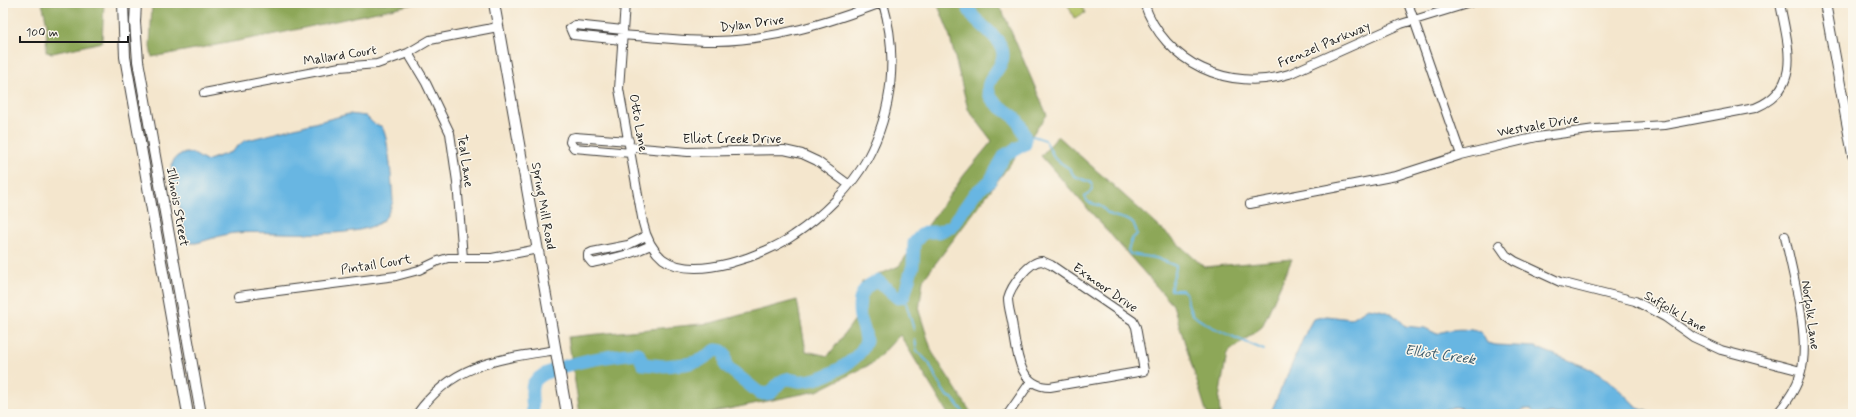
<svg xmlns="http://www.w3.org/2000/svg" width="1856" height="417" font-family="Mynerve,sans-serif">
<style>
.green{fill:#b2c163;stroke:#676e40}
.forest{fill:#8da759;stroke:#54623a}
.water{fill:#68b6e2;stroke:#42697f}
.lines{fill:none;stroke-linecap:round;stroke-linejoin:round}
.stream{stroke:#68b6e2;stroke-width:2}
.river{stroke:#68b6e2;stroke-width:13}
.minor-casing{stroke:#3c3a37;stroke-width:10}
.tertiary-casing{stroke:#3c3a37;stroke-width:12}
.minor{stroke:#fff;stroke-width:8}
.tertiary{stroke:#fff;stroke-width:10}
.labels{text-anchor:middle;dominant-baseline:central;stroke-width:3;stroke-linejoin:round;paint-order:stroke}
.street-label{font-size:13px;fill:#1c1c1c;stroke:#fbf7ec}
.water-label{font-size:14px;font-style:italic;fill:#3a5a6b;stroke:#fbf7ec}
</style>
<rect width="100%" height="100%" fill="#fbf7ec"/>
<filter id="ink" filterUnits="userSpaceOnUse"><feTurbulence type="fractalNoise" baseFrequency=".025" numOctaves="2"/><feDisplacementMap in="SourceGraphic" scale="8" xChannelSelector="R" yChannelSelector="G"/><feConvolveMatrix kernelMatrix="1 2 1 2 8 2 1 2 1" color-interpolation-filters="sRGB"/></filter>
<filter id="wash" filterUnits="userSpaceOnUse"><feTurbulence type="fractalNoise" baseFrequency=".012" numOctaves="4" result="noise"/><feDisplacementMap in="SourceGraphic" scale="16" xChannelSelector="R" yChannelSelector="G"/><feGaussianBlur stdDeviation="0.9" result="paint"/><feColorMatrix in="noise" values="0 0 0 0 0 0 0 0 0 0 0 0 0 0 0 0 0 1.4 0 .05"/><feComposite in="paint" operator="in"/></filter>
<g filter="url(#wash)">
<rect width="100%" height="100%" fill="#f4e6cd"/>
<path class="green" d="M1067,3H1080L1085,13L1074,18Z"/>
<path class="forest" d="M42,3H104L102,42L53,53L46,52L47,24Z
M152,3H418L281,33L152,57L150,47Z
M937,3H999L1047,115L923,280L919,311L932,352L972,414H948L900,335L873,363L817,391L704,414H580L568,337L711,323L797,300L806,351L828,356L856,318L862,282L899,266L964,175L992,141L968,109L948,30Z
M1058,136L1204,267L1292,259L1262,327L1227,353L1219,399L1220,414H1207L1173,305L1041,156Z"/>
<path class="water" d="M349,114L366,116L374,124L381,126C389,133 392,187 393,201C391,207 387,218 381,222C352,241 272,230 235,233C223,234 209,240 196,243H191L187,239C184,229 182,219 180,209C176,194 158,152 190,153C194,153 201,159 206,161L231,152L244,141Z
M1368,308C1383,310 1396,313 1405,326L1425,328L1437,334C1450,328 1467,328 1481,332L1487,343L1496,345L1535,347L1586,367L1609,380L1638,408L1654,414H1536L1530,409H1524L1516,414H1470L1462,408L1455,407L1447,409L1438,414H1270L1307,330L1313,319L1327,316L1351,319Z"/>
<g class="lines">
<path class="stream" d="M1026,140L1033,136L1045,140L1055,159L1070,169L1074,176L1090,182L1092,185V190L1085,197L1088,202C1093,204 1100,205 1103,208C1104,209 1107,213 1108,213C1118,221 1134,214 1137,234L1132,239L1128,250L1130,254L1156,258L1176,266C1176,275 1170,281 1171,290H1182L1186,293C1187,300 1188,307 1192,313C1200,325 1249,343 1264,350
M904,296L914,330
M915,340L917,351L929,363L938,382L947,396L952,398L965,414"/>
<path class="river" d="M533,414C533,406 530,390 533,384C544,364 616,355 638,353L643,364L663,366L686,364L699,361L716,350L722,351L725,354L726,366L758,392L764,394L771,393C775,388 780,380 787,379C792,379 798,382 803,381C823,380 860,362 866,341C866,332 862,325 860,317C857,301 862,285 878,281L898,298L904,296L913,265L914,243L921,235L927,232H939L952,226L975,193L990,181L1005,155L1025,144C1026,138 1024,134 1022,129C1015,111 1002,112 992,99C979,81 1003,71 1003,55C1003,39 982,27 973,16C970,12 968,8 966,3"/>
</g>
</g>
<g filter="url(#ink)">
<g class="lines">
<defs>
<path id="minor" d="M625,3L619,89L643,223C646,237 651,249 663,259C694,282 766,255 794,235C821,217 852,187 867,159C893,111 898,55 883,3
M1144,3C1164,63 1230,93 1289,74L1401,24L1470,3
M1408,3L1461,155
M622,35C653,37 685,41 716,41C774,40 828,23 881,3
M622,40L573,35L570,28L575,25L623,30
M408,53L426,83L450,133L457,182L463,258
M204,93L340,67L377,64L408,53L430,40L498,27
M629,141L575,137L571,138L570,142L574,148L631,153
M630,147L688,152L784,150L802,154L817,161L848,184
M1250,204L1396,176L1461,155L1537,137L1595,129L1665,125L1755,108C1804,88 1787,43 1780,3
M646,236L628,245L592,252L588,254V258L592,263C614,258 630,255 651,245
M1499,245L1506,255L1515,261L1560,282L1635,301L1665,317L1693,337L1721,350L1801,371
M1042,261L1051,265L1133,321L1136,327L1144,371L1050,387C1018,387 1017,351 1013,328C1012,318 1008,308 1008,298C1011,286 1029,261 1042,261Z
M238,296L396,276L419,270L438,261L448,258H492L538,249
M417,414C453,363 499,359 556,350
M1008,414L1031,381
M1777,414C1788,401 1797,388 1801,372C1811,336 1792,273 1785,236"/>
<path id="tertiary" d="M123,3L125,57L188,414
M136,3L135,22L138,61L201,414
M494,3L567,414
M1825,3L1853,155"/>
</defs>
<use href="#minor" class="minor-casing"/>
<use href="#tertiary" class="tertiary-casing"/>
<use href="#minor" class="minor"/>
<use href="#tertiary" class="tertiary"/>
</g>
</g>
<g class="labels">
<g class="street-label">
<text transform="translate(752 24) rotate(-7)">Dylan Drive</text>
<text transform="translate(1324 45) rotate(-23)">Frenzel Parkway</text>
<text transform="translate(340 56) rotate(-9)">Mallard Court</text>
<text transform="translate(638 123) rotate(80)">Otto Lane</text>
<text transform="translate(1538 126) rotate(-10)">Westvale Drive</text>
<text x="732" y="139">Elliot Creek Drive</text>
<text transform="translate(465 161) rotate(82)">Teal Lane</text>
<text transform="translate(543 206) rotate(80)">Spring Mill Road</text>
<text transform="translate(177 207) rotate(80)">Illinois Street</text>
<text transform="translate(376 265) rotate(-9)">Pintail Court</text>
<text transform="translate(1105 288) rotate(35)">Exmoor Drive</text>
<text transform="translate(1675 312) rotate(30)">Suffolk Lane</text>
<text transform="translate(1810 315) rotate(82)">Norfolk Lane</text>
</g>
<g class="water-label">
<text transform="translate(1440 355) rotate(8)">Elliot Creek</text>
</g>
</g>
<rect width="1856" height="417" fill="none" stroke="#fbf7ec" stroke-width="16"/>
<path d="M20 36v6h108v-6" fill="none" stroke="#1c1c1c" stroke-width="2"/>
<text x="26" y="36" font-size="12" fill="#1c1c1c" stroke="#fbf7ec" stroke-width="3" paint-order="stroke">100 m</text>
</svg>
